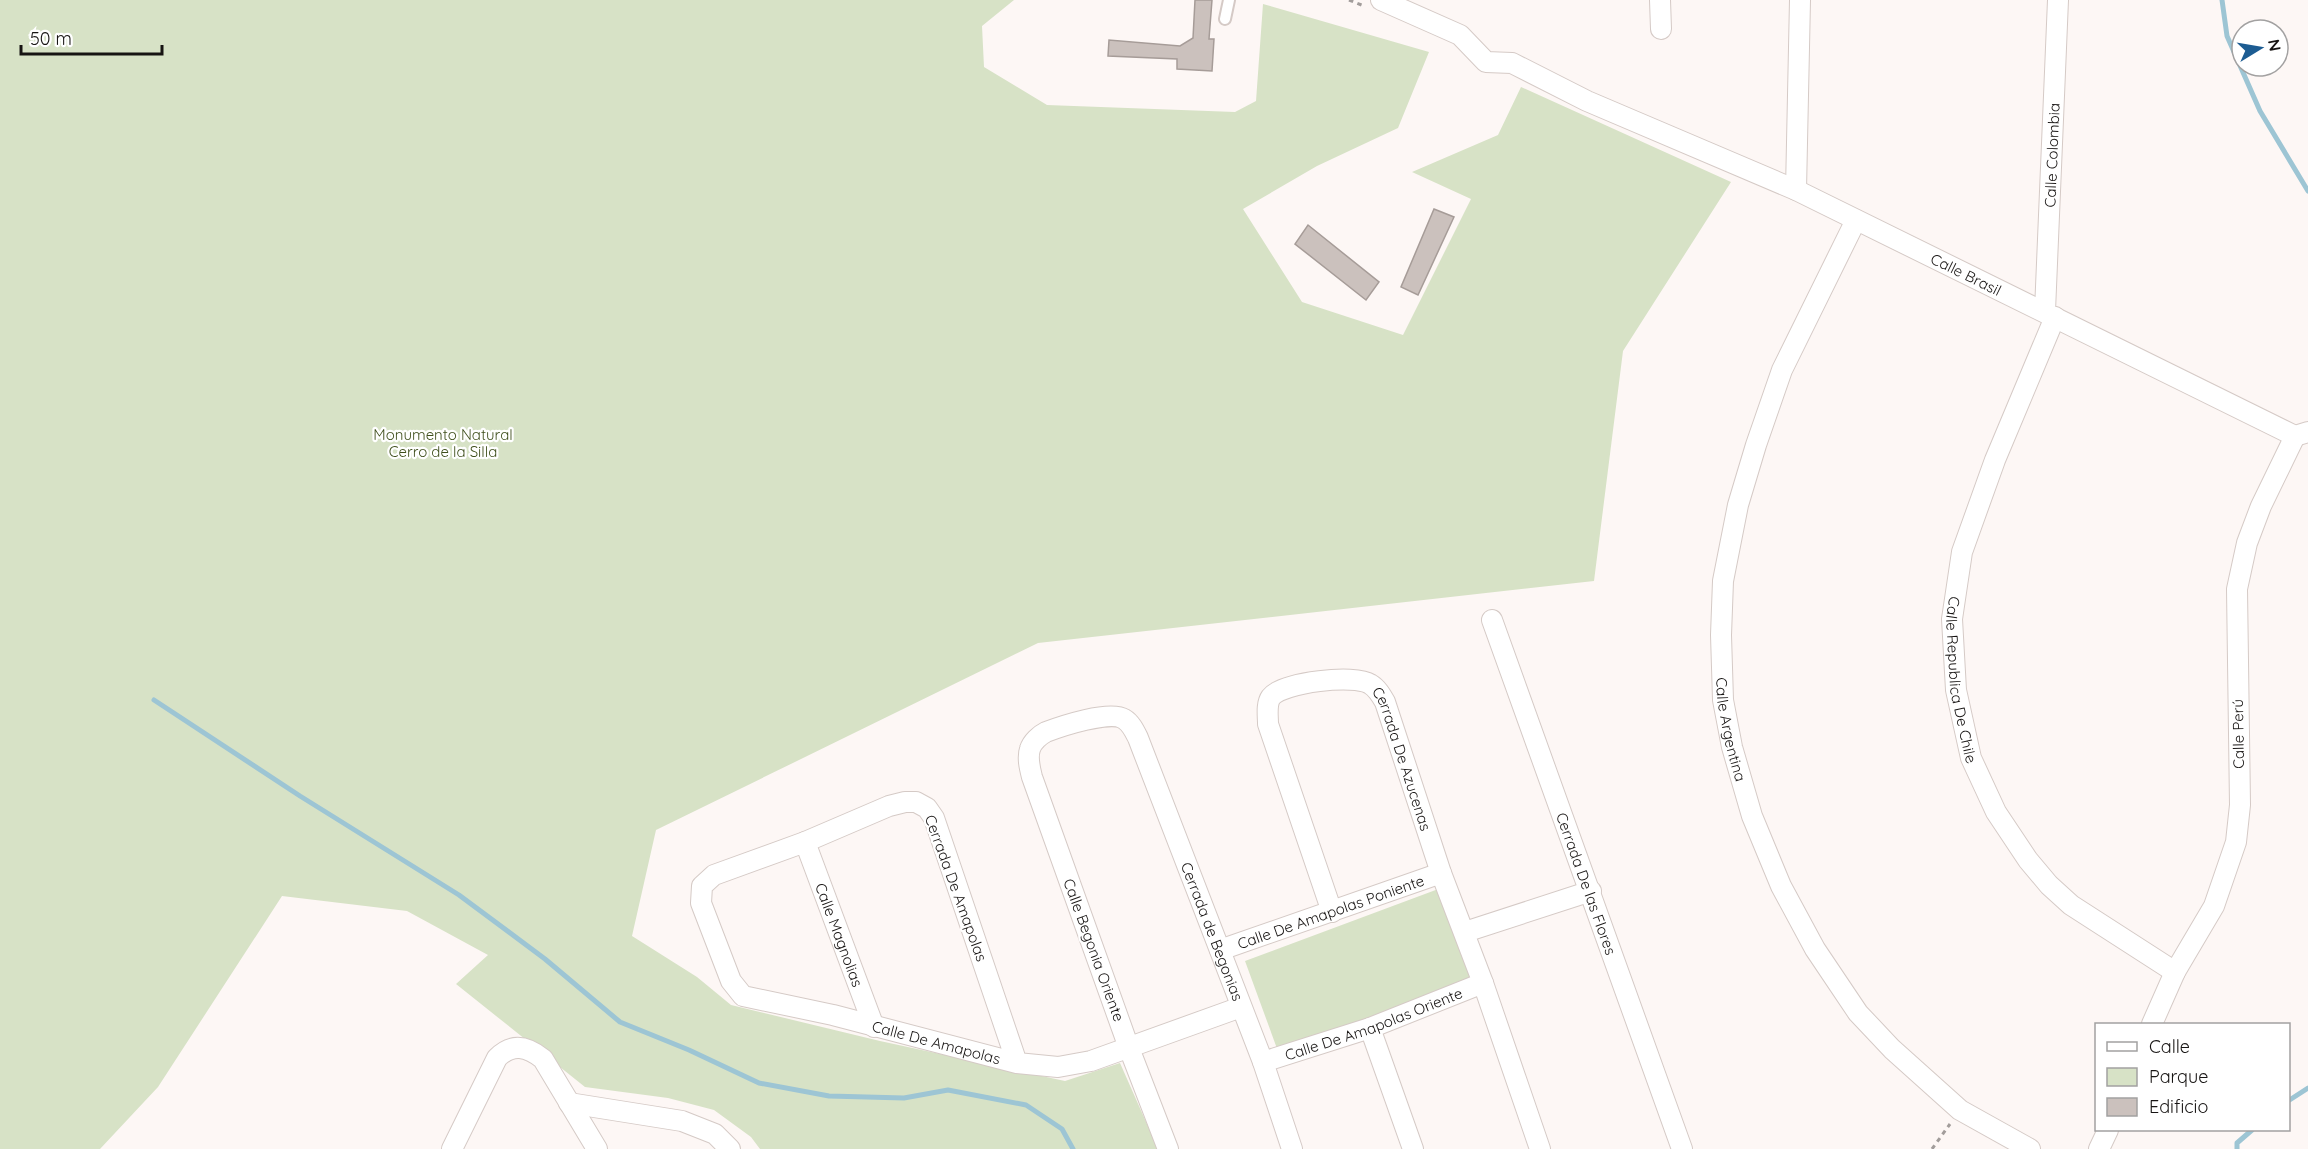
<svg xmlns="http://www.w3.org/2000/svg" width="2308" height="1149" font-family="Quicksand,sans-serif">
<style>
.green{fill:#d7e2c6}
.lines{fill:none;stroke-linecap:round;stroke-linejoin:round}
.stream{stroke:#9dc5d4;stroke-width:5}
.building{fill:#cbc1bd;stroke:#a69c98;stroke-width:1.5}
.lane-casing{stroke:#d5cac6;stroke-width:14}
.street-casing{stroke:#d5cac6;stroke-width:22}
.path{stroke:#a29d9b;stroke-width:3;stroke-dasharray:4.5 4.5;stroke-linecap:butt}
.lane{stroke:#fff;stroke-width:10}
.street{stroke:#fff;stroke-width:20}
.labels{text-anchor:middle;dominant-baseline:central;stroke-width:4.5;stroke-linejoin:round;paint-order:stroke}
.street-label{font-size:15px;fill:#171413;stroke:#fff}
.park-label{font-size:15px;fill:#3f4f1c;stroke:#fff}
</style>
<rect width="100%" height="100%" fill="#fdf7f5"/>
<path class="green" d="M0,0H1014L982,26L984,67L1047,105L1235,112L1256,101L1263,4L1429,52L1398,128L1317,166L1243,209L1302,302L1403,335L1471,199L1412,172L1498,135L1521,87L1731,182L1623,351L1594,581L1038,643L656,830L632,936L697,977L731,1005L880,1041L1065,1081L1120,1063L1158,1149H760L751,1137L714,1110L668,1098L585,1087L456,984L488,955L407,911L282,896L158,1087L100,1149H0Z
M1441,888L1475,981L1279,1054L1245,961Z"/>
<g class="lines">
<path class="stream" d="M2222,0L2227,36L2260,111L2308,191
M154,700L300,796L459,895L545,959L620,1022L689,1050L759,1083L829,1096L904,1098L948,1090L1026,1105L1062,1129L1073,1149
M2288,1101L2308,1088
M2237,1149V1143L2252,1130"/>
</g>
<path class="building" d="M1195,0H1212L1209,39H1214L1212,71L1177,69V59L1108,56L1109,40L1180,46L1193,38Z
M1434,209L1454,217L1418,295L1401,287Z
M1308,225L1379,282L1366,300L1295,244Z"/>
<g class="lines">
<defs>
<path id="lane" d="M1225,19L1229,0"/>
<g id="street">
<path id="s1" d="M1381,0L1460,35L1486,62L1512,63L1587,101L1796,190L2295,436L2308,432"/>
<path d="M1660,0L1661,29"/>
<path d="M1796,190L1800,0"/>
<path id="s2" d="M1856,220L1782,370L1756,445L1738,505L1723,581L1721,635L1723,700L1732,747L1752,816L1781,886L1815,949L1858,1013L1892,1049L1960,1110L2030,1149"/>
<path id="s3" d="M2045,311L2058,0"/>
<path id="s4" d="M2055,317L1995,460L1962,552L1952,619L1956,690L1971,758L1996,812L2028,860L2049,885L2071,905L2175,972"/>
<path id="s5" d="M1492,620L1682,1149"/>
<path id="s6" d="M805,842L874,1027"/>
<path id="s7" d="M1332,912L1268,724C1268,716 1266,704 1271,697C1283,682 1355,674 1370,684C1377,688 1381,695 1385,702L1441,873L1483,983L1540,1149"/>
<path d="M1465,932L1591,891"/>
<path id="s8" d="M1220,950L1441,873"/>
<path d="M2152,1024L2175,972L2214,906L2236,842L2240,805L2237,589L2247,543L2261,506L2295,436"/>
<path d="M1370,1028L1413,1149"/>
<path id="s9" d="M1263,1062L1370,1028L1483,983"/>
<path id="s10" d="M1017,1063L934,818L927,808L916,802H905L889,806L805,842L714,875L702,886L701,903L731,981L743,996L833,1015L1017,1063L1058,1067L1091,1061L1241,1007"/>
<path d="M569,1103L682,1121L715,1134L730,1149"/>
<path d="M452,1149L497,1058C512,1043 527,1046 543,1059L597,1149"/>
<path id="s11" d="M1168,1149L1129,1048L1032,777C1030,769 1027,758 1030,749C1032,742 1040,735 1046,732C1062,726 1110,710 1124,719C1131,723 1135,732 1138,738L1263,1062L1292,1149"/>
<path d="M2099,1149L2108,1130"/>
</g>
</defs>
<use href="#lane" class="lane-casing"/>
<use href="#street" class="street-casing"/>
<path class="path" d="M1349,0L1364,6
M1932,1149L1950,1124"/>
<use href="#lane" class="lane"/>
<use href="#street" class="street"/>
</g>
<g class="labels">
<g class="street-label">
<text stroke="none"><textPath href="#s3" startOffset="156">Calle Colombia</textPath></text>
<text stroke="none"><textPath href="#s1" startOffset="651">Calle Brasil</textPath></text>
<text stroke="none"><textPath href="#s4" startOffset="382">Calle Republica De Chile</textPath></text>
<text stroke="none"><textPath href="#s2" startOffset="536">Calle Argentina</textPath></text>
<text transform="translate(2238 734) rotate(-91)">Calle Perú</text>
<text stroke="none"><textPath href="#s7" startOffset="412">Cerrada De Azucenas</textPath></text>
<text stroke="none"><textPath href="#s5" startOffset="280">Cerrada De las Flores</textPath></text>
<text transform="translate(956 888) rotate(70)">Cerrada De Amapolas</text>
<text stroke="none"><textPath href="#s8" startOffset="117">Calle De Amapolas Poniente</textPath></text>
<text stroke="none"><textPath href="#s11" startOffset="760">Cerrada de Begonias</textPath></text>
<text stroke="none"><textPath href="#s6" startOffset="99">Calle Magnolias</textPath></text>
<text transform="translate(1094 950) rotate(70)">Calle Begonia Oriente</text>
<text stroke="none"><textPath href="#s9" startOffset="117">Calle De Amapolas Oriente</textPath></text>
<text stroke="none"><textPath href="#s10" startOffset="834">Calle De Amapolas</textPath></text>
</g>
<g class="park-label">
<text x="443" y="434">Monumento Natural<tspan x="443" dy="17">Cerro de la Silla</tspan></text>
</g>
</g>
<rect x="2095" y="1023" width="195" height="108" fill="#ffffff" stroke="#a2a1a1" stroke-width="1.5"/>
<rect x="2107" y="1042" width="30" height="9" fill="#ffffff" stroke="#a2a1a1" stroke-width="1.5"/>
<text x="2149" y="1053" font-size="18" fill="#171413">Calle</text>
<rect x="2107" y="1068" width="30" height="18" fill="#d7e2c6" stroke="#a2a1a1" stroke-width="1.5"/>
<text x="2149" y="1083" font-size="18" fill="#171413">Parque</text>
<rect x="2107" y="1098" width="30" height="18" fill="#cbc1bd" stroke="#a2a1a1" stroke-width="1.5"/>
<text x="2149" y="1113" font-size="18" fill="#171413">Edificio</text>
<g transform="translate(2260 48) rotate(79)"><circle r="28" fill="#ffffff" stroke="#a2a1a1" stroke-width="1.5"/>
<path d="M0-4.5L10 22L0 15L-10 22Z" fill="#1c5c92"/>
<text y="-9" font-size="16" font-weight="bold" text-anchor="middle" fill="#171413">N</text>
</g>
<path d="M21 45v9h141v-9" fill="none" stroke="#171413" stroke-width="3"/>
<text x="30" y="45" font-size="18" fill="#171413" stroke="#ffffff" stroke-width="4.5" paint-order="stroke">50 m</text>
</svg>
